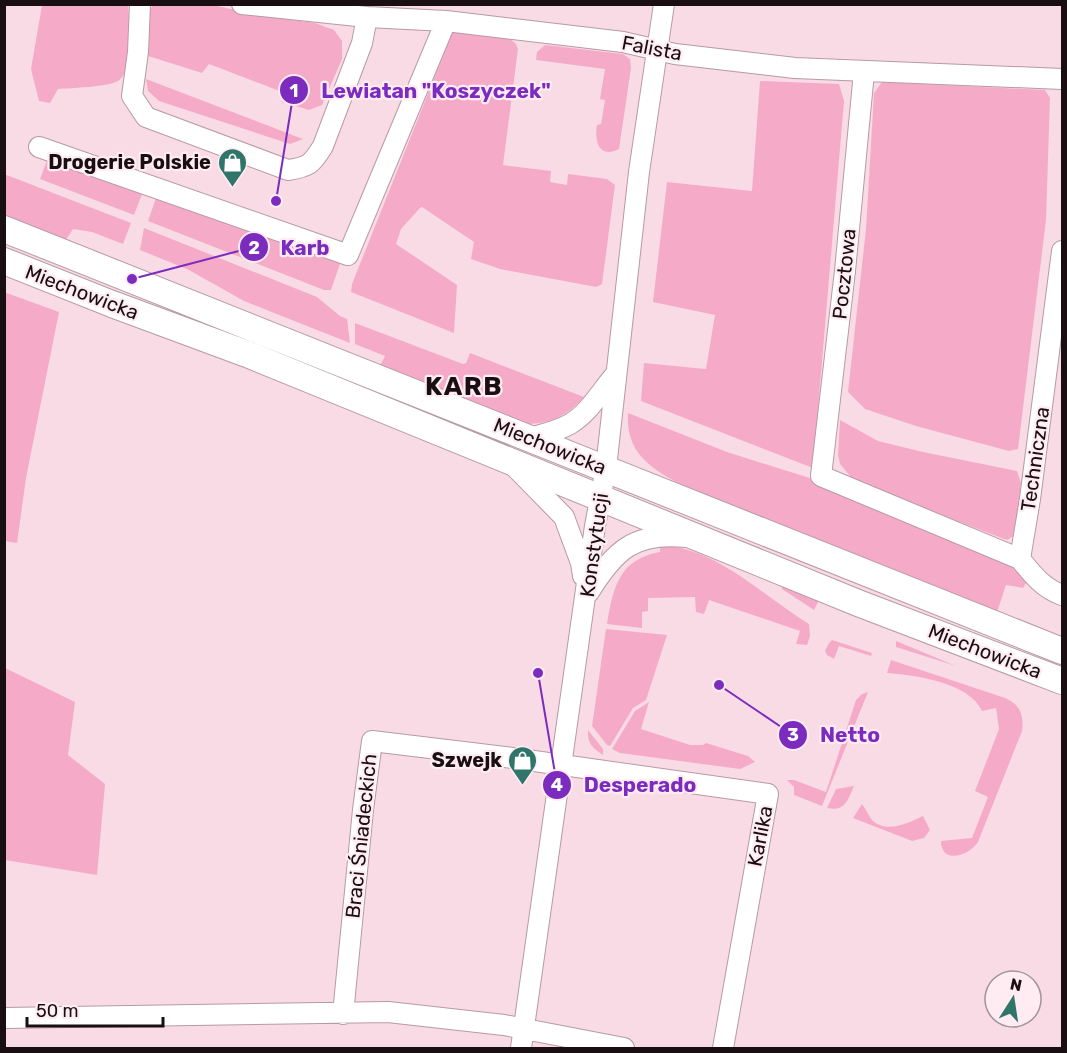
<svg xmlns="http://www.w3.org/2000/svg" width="1067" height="1053" font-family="Rubik,sans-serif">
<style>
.green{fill:#f5abc8}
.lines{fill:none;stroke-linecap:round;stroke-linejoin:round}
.minor-casing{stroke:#b69aa4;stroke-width:22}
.major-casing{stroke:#b69aa4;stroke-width:28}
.minor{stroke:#fff;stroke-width:20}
.major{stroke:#fff;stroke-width:26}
.labels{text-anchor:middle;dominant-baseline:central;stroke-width:4.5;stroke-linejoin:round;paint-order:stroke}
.street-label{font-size:20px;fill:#190f13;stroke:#feecf2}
.poi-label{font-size:20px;font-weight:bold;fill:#190f13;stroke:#feecf2;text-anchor:end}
.district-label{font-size:26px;font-weight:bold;letter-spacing:1.5px;fill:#190f13;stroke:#feecf2}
.leader{fill:none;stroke:#7b2cbf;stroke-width:2}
.callout-dot{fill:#7b2cbf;stroke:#feecf2;stroke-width:2}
.mark-label{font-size:18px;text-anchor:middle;font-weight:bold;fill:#fff}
.callout-label{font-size:21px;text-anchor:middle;font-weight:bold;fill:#7b2cbf;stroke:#feecf2;stroke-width:4.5;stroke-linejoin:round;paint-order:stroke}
</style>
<rect width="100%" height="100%" fill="#f9dbe5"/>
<path class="green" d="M208,4L258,15L315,23L334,30L342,41V59L322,105L309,110L282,102L285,93L209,64L202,73L148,56L146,22L152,6Z
M42,5H128C129,23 135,70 118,81C108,87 71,88 58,89L50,103L39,101L31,69Z
M453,31L507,36L516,44L518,49L503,165L551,171L550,182L567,185L568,174L607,179L615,185L602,284L596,287L500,269L471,259L474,242L422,207L420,208L401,229L396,244L457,285L454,333L351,292L352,284Z
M545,45L623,54L630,59L631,68L619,149C599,159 594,141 597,125L601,124L605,100L600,99L605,69L536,60L537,52Z
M146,79L303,139L290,144L159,101L148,91Z
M760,81L839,84L844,101L813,468L641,401L644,363L706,369L715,315L653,302L667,182L752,191Z
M882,82L1045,90L1050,98L1046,220L1018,449L1009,451L916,426L865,409L848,392L866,229L874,93Z
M48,158L144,189L134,215L40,179Z
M4,174L131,223L123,244L92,232L73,229L65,241L5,219Z
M157,195L342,258L331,290H324L148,221Z
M144,228L317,297L340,316L347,319L350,343L244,301L187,269L140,250Z
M4,292L59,312L26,478L17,543L5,541Z
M355,323L463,364L466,363L470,353L584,397C567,416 550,424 525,424L379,368L385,356L355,344Z
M628,413L727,452L816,480L1001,554L1028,580L1023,588L1006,585L996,615L676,482C646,465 626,450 628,413Z
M840,420L878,441L923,452L1017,471L1021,483L1015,535L1007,540L855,482L840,464L838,455Z
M660,546C714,545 764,597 809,624L810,636L807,645L796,644L800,631L709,600L704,614L696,612L695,597L648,598V611L642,612V628L607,624C613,588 619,559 660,552Z
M782,586L819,600L814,610L782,589Z
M606,629L667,635L646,700L633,708L610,746L607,745L592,726Z
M832,640L872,653L871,656L839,646L834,659L827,655L825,651L829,643Z
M896,641L956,666L896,647Z
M891,660L1005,698C1020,704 1024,715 1022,731L978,842C968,857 941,864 941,841L972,838L988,797L975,791L999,729L996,708L982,711C969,682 914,675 887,673Z
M5,668L75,702L68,755L105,784L97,875L5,860Z
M868,692L822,806L794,795V787L787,780H794L826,792L856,700L862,694Z
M649,702L641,729L690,745H703L706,743L748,756L755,762L740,769L620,753L612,749L635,711Z
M588,730L603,749V755C592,748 587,743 588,730Z
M854,786C848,800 845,812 827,808L836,789Z
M862,804C866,809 868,815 872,820C887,834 908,823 923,816L930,830L924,838L912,841L853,818Z"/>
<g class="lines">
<defs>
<path id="minor" d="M140,4L138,52L132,96L146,117L288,170C309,167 312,164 323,146L362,43L367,17
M242,4L367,17L446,21L623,42L675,54L795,68L1062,79
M864,72L845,271L821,476L1020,559C1033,575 1043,588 1062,595
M39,147L348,255L446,21
M530,438C544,434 558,431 570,424C589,413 601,391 615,375
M515,467L564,517L581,563L583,576
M1020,559L1030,499L1062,251
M589,592C615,550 634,532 686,537
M343,1014L363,810L372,741L513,758L768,794L723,1048
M4,1018L388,1012L504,1025L624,1048
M521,1048L595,526L606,468L639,172L664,4"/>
<path id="major" d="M4,229C358,368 709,513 1062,651
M4,261L112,304L247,354L858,603L1062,681"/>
</defs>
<use href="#minor" class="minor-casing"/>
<use href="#major" class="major-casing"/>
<use href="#minor" class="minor"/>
<use href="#major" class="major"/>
</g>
<defs>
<symbol id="shop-pin" viewBox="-11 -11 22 30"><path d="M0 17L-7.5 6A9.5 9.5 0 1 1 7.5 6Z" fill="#307569" stroke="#feecf2"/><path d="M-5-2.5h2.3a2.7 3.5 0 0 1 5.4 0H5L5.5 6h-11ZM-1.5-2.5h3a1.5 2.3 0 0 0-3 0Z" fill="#fff"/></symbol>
</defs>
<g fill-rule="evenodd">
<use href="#shop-pin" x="216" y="146" width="33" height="45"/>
<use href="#shop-pin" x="506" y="744" width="33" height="45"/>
</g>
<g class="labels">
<g class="street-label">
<text transform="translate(652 48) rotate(11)">Falista</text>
<text transform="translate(844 274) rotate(-84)">Pocztowa</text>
<text transform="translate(82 292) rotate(21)">Miechowicka</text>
<text transform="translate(550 446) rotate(22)">Miechowicka</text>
<text transform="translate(1035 459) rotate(-82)">Techniczna</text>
<text transform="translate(594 545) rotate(-82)">Konstytucji</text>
<text transform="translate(985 651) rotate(21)">Miechowicka</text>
<text transform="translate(361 836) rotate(-84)">Braci Śniadeckich</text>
<text transform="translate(760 836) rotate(-79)">Karlika</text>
</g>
<g class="poi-label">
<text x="211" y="162">Drogerie Polskie</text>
<text x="502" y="760">Szwejk</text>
</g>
<g class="district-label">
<text x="464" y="386">KARB</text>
</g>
</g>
<path class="leader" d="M276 201L294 90M132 279L254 247M719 685L793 735M538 673L557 785"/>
<g class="callout-dot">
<circle cx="276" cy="201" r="6"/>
<circle cx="132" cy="279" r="6"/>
<circle cx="719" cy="685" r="6"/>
<circle cx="538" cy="673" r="6"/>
<circle cx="294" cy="90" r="15"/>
<circle cx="254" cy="247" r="15"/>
<circle cx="793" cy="735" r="15"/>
<circle cx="557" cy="785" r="15"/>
</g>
<g class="mark-label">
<text x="294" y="97">1</text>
<text x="254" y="254">2</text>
<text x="793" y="741">3</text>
<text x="557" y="791">4</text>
</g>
<g class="callout-label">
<text x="436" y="98">Lewiatan "Koszyczek"</text>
<text x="305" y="255">Karb</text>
<text x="850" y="742">Netto</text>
<text x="640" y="792">Desperado</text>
</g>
<rect width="1067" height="1053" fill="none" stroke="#190f13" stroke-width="12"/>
<g transform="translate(1013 999) rotate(12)"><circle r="28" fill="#feecf2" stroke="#a29499" stroke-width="1.5"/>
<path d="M0-4.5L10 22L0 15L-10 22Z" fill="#307569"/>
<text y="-9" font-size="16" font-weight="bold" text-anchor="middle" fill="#190f13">N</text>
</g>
<path d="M27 1017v9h136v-9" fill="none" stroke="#190f13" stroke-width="3"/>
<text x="36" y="1017" font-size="18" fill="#190f13" stroke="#feecf2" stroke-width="4.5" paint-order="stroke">50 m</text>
</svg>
